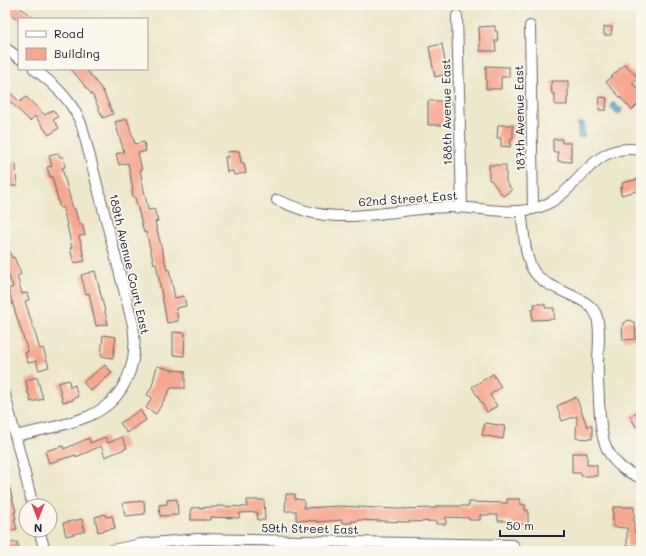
<svg xmlns="http://www.w3.org/2000/svg" width="646" height="556" font-family="Mali,sans-serif">
<style>
.water{fill:#5ea4d4;stroke:#406388}
.building{fill:#f6a790}
.lines{fill:none;stroke-linecap:round;stroke-linejoin:round}
.street-casing{stroke:#69676d;stroke-width:12}
.street{stroke:#fff;stroke-width:10}
.labels{text-anchor:middle;dominant-baseline:central;stroke-width:3.5;stroke-linejoin:round;paint-order:stroke}
.street-label{font-size:12px;fill:#22223b;stroke:#fbf7ec}
</style>
<rect width="100%" height="100%" fill="#fbf7ec"/>
<filter id="ink" filterUnits="userSpaceOnUse"><feTurbulence type="fractalNoise" baseFrequency=".025" numOctaves="2"/><feDisplacementMap in="SourceGraphic" scale="8" xChannelSelector="R" yChannelSelector="G"/><feConvolveMatrix kernelMatrix="1 2 1 2 8 2 1 2 1" color-interpolation-filters="sRGB"/></filter>
<filter id="wash" filterUnits="userSpaceOnUse"><feTurbulence type="fractalNoise" baseFrequency=".012" numOctaves="4" result="noise"/><feDisplacementMap in="SourceGraphic" scale="16" xChannelSelector="R" yChannelSelector="G"/><feGaussianBlur stdDeviation="0.9" result="paint"/><feColorMatrix in="noise" values="0 0 0 0 0 0 0 0 0 0 0 0 0 0 0 0 0 1.4 0 .05"/><feComposite in="paint" operator="in"/></filter>
<g filter="url(#wash)">
<rect width="100%" height="100%" fill="#ede7cb"/>
<path class="water" d="M612,103H614L618,107L622,109L621,113L616,114L611,107Z
M578,123H584V137H578Z"/>
<g id="blocks">
<path class="building" d="M5,5H17L34,19H17L5,9Z
M495,26V31H497L498,41H495L496,51H480L479,27Z
M604,27H612L611,35H604Z
M442,44L447,74L435,77L429,47Z
M625,64L638,78L632,83L641,92V101L632,110L606,82Z
M486,66L509,67V77H501V89H486Z
M71,69H86L103,91L113,114L103,118L93,96Z
M551,81H568V98H567V105H555V94H552Z
M5,88L20,102L26,97L45,115L53,110L58,117L53,120L59,128L49,135L35,116L30,121L5,97Z
M600,97L607,98L606,110H599Z
M428,101H450V113H446V125H428Z
M127,119L135,144L144,142L146,151L138,153L142,170H140L148,210L154,209L158,221L155,222L167,270L169,269L175,298L184,296L186,306L176,308L178,321L167,323L156,263L154,264L146,232L144,233L135,197H133L132,190L133,189L128,163L119,165L116,154L124,152L115,122Z
M498,125H513V138H511L510,147L501,146V138H497Z
M553,139H562V143H571V162L558,161V152H553Z
M239,151L241,163H244L246,173L234,175L233,171L227,172L225,157H228L227,152Z
M58,153L60,157H63L65,167L62,168L73,209H75L79,225L82,224L85,235L79,236L85,261L74,263L70,248H72L63,207L60,208L52,176L50,177L47,167L52,166L49,155Z
M16,164L17,186H5V165Z
M489,165H506V182L512,190L503,196L491,180H489Z
M639,179L641,190L621,195L620,188L623,187L622,183Z
M5,240L12,258L14,257L21,274L17,276L22,294L27,293L29,300L25,301L40,349L43,348L49,367L39,370L36,361L28,363L25,353L28,352L8,289L13,287L5,265Z
M95,271L108,324L96,326L89,293L86,294L81,275Z
M534,304H545V308H554V319L532,320V309H535Z
M629,320L635,323L636,339L623,340L622,326H623V323Z
M173,332L185,333L184,356L173,355Z
M103,335L116,337L113,358L101,356Z
M105,365L112,373L91,391L83,382Z
M157,366L172,370L185,371V388H171L156,414L146,408L152,397L147,395L152,386Z
M493,374L501,387L490,395L497,406L487,412L472,387Z
M37,377L43,399L31,402L29,394H28L26,380Z
M69,380L70,387L75,385L78,397L73,398V400L63,402L58,383Z
M576,397L587,426H592V439L576,438L577,416L562,421L557,406Z
M140,410L146,420L127,433L120,423Z
M641,410V425L636,427L630,416Z
M485,423L505,426L503,439L482,435Z
M105,437L108,443L122,437L127,448L105,457L101,446L76,457V455L49,463L45,451L63,446L64,449L89,438L90,443Z
M572,453H587V465H597V476H581V473H572Z
M5,478H7L16,512H14L16,519H14L17,529L5,532Z
M286,494H295V499L304,500V508L340,506L397,509L436,508V506H469V502L507,503V499H520V504L525,505V510H528V524H512V521H498V515H480V520H469V518L446,517V524H436V521L407,522L358,520V521H352V523H342V520L317,522V521L296,520V511H285Z
M177,499L178,515L160,516L159,505L167,504V500Z
M247,500H264L265,520H258L257,512L240,513L239,518L210,517V520H191V508L217,507V506L247,507Z
M144,501L145,514L125,516L123,503Z
M613,507H634V532H640L641,546H627V528L613,527Z
M105,514L106,517L112,516L115,528L98,532L95,517Z
M82,519L85,531L66,536L63,523Z
M17,542L19,551H8L6,544Z"/>
</g>
</g>
<g filter="url(#ink)">
<use href="#blocks" fill-opacity="0" stroke="#69676d" stroke-width="1"/>
<g class="lines">
<defs>
<path id="street" d="M457,16L462,207
M530,26L533,208
M5,48L19,58
M277,200C287,204 296,208 306,211C347,224 404,208 447,207C479,206 509,217 540,207C582,192 589,141 641,150
M521,211C524,229 524,259 535,273C549,292 592,296 597,317C601,332 598,348 598,363C597,376 599,389 599,402C601,427 600,450 622,468C627,472 635,475 641,478
M5,395L33,506
M15,436C39,430 66,426 89,416C126,400 139,362 133,325L82,126C72,100 55,85 34,69
M39,530L45,551
M108,551L141,544L198,539L513,545"/>
</defs>
<use href="#street" class="street-casing"/>
<use href="#street" class="street"/>
</g>
</g>
<g class="labels">
<g class="street-label">
<text transform="translate(446 112) rotate(-91)">188th Avenue East</text>
<text transform="translate(519 118) rotate(-91)">187th Avenue East</text>
<text transform="translate(408 198) rotate(-4)">62nd Street East</text>
<text transform="translate(130 264) rotate(77)">189th Avenue Court East</text>
<text transform="translate(310 528) rotate(1)">59th Street East</text>
</g>
</g>
<rect width="646" height="556" fill="none" stroke="#fbf7ec" stroke-width="20"/>
<rect x="18" y="18" width="130" height="52" fill="#fbf7ec" stroke="#a4a2a5"/>
<rect x="26" y="31" width="20" height="6" fill="#ffffff" stroke="#a4a2a5"/>
<text x="54" y="38" font-size="12" fill="#22223b">Road</text>
<rect x="26" y="48" width="20" height="12" fill="#f6a790" stroke="#a4a2a5"/>
<text x="54" y="58" font-size="12" fill="#22223b">Building</text>
<g transform="translate(38 518) rotate(180)"><circle r="19" fill="#fbf7ec" stroke="#a4a2a5"/>
<path d="M0-3L7 15L0 10L-7 15Z" fill="#d1495b"/>
<text y="-6" font-size="11" font-weight="bold" text-anchor="middle" fill="#22223b">N</text>
</g>
<path d="M500 530v6h64v-6" fill="none" stroke="#22223b" stroke-width="2"/>
<text x="506" y="530" font-size="12" fill="#22223b" stroke="#fbf7ec" stroke-width="3" paint-order="stroke">50 m</text>
</svg>
